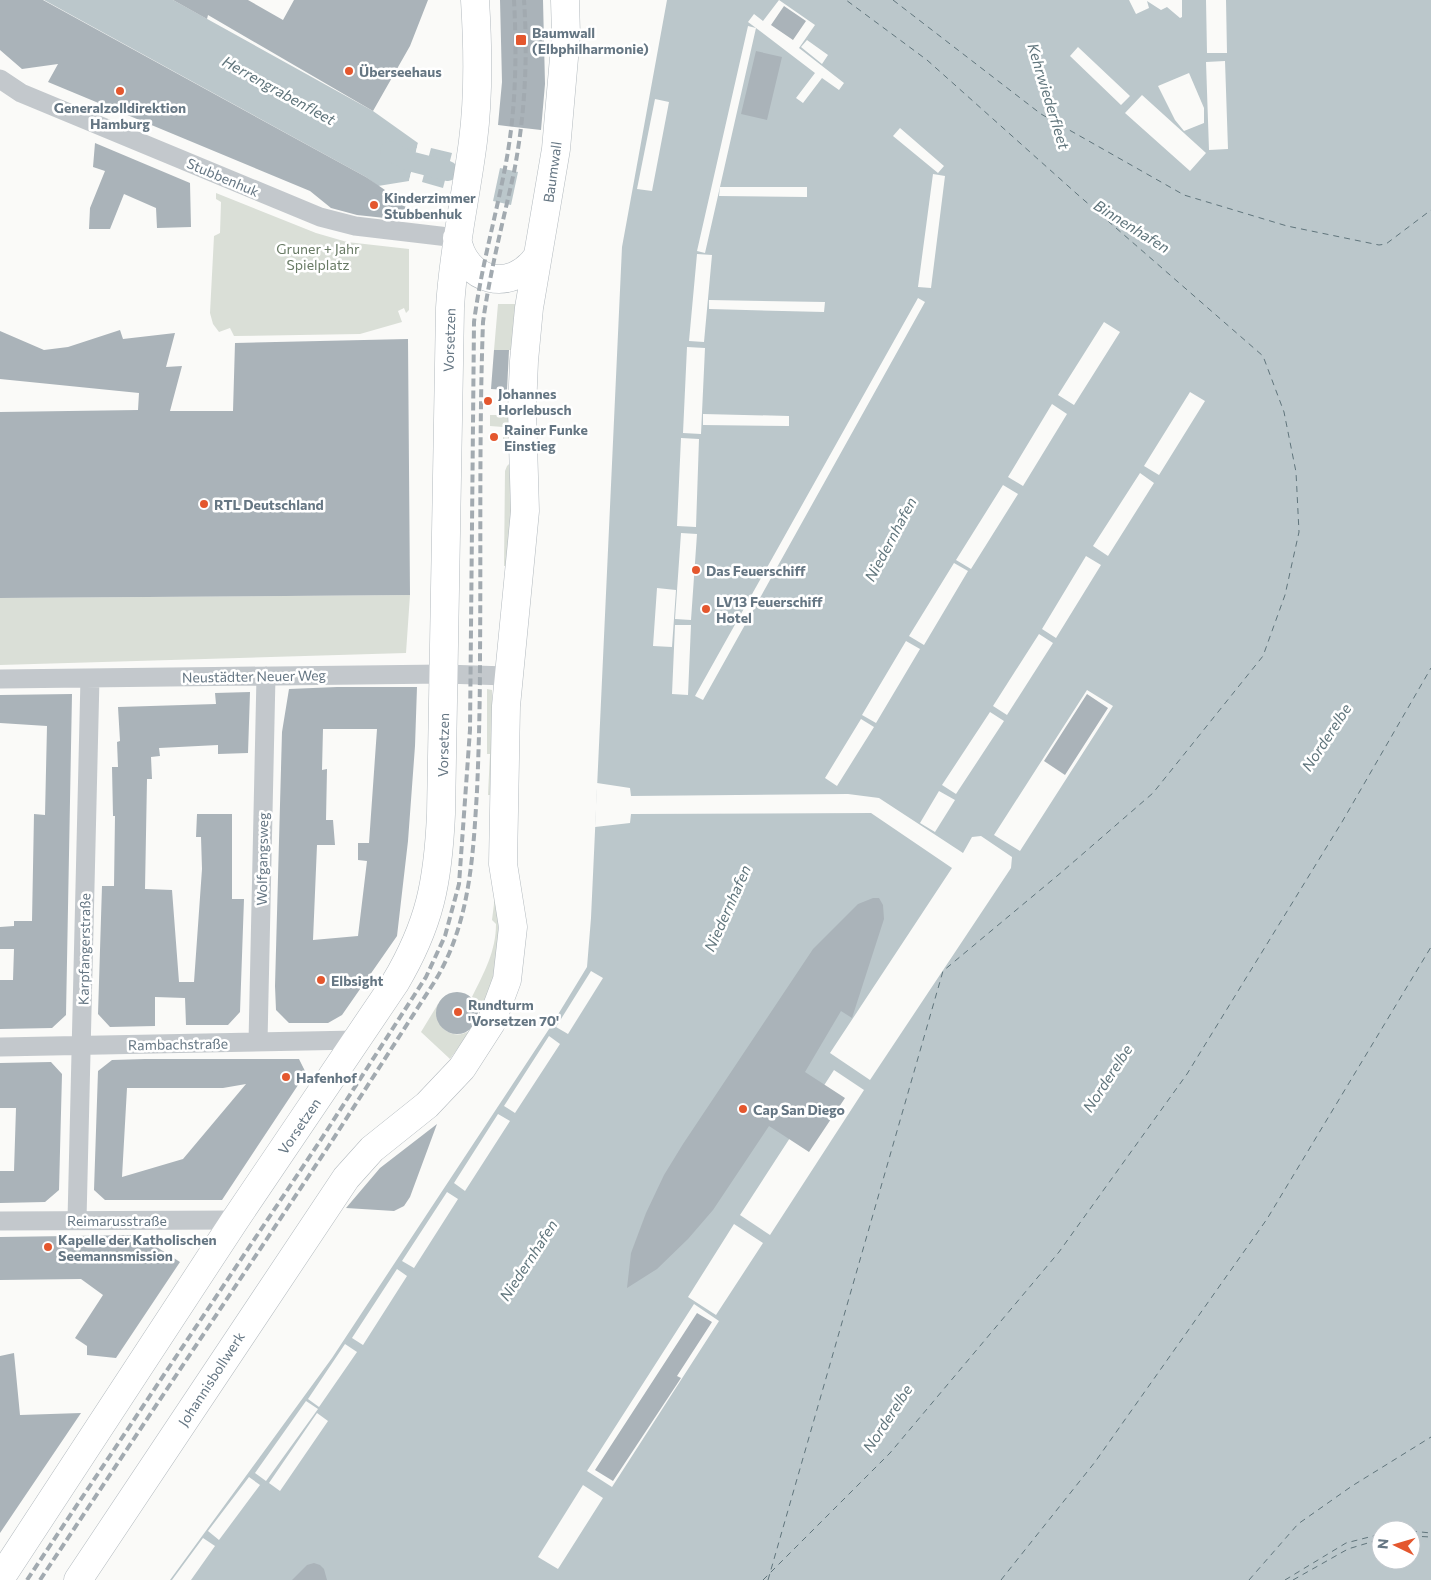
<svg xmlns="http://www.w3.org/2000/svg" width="1431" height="1580" font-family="Commissioner,sans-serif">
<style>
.green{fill:#dadfd7}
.water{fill:#bbc7cb;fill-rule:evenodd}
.pier{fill:#fafaf8}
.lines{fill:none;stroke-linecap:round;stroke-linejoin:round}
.canal{stroke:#bbc7cb;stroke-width:20}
.ferry{stroke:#60757c;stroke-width:1;stroke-dasharray:6 5;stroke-linecap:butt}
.building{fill:#aab3b9;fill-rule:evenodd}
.secondary-casing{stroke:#b3babf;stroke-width:29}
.minor{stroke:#c3c8cc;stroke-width:19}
.secondary{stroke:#fff;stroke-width:28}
.rail{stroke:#a2aab0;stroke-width:4;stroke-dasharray:8 4;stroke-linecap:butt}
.poi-dot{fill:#e4572e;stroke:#fff;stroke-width:2}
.labels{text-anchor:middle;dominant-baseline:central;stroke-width:5;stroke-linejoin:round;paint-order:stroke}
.poi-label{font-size:14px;font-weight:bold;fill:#657683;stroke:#fff;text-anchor:start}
.street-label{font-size:14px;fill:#657683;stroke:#fff}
.park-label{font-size:14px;fill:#687a64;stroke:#fff}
.water-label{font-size:15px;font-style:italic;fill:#60757c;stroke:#fff}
</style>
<rect width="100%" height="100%" fill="#fafaf8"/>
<path class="green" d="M216,193L316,233L347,242L409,249V310L406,313L404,308L398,311L402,322L360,334L234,336L230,328L219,332L213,324L210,313L214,236L220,233L221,202L216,199Z
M498,304H516L513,350H494Z
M490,415H510V444L503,449V427L490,426Z
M511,462L512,507L507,566H504L505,471L507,466Z
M410,595L406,653L0,665V598Z
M487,689L492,690V795H488L490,754H487Z
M495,896C502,934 500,982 479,1015L478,1005L472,997C484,973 496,951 496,924L492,920Z
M438,1004C432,1025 451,1043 471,1030L450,1059L421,1032Z"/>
<path class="water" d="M44,0H173L373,111L418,143L409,181L378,186L366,177Z
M667,0H1129L1136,14L1149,8L1147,1L1161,10L1167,7L1180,18L1182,17V0H1431V1580H170L332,1358L551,1026L587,967L591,918L622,247ZM1381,1530H1411V1560H1381Z
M431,148L452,153L443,188L422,182Z
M500,168L518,172L511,205L493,201Z"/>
<path class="pier" d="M779,0L815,25L799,48L844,83L839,90L822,78L803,103L796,98L815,73L756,28L705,253L697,251L748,26L756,28L748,22L754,14L763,21Z
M1206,0H1226L1227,53H1207Z
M807,40L828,55L822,64L801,47Z
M1078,47L1130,96L1121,105L1070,56Z
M1225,61L1228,149L1209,150L1206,62Z
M1189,73L1204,108V123L1184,131L1175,120L1158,86Z
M1142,95L1206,153L1190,171L1125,113Z
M655,99L669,102L652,191L637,189Z
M900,128L944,166L938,173L893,136Z
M418,143L420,144L411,182L409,181Z
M933,174L945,176L931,288L918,287Z
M720,187H807V197L719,196Z
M697,254L712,255L704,342L689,341Z
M918,298L925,302L703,700L695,696Z
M709,300L825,302L824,312L709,309Z
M1104,322L1120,332L1074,405L1058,395Z
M687,347L705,348L701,434L683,433Z
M1190,392L1205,401L1159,475L1144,466Z
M1052,404L1067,414L1023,486L1008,477Z
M703,414L789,416V426L703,425Z
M681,438L699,439L696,527L677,526Z
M1140,473L1154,483L1108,556L1093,546Z
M1003,485L1018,494L971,569L956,560Z
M681,533L697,534L691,620L675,619Z
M1086,556L1101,565L1056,638L1042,629Z
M954,563L968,571L924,645L909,636Z
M657,588L676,590L672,647L653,646Z
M675,625H691L688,695L672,694Z
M1039,634L1053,643L1007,715L993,706Z
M906,641L920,649L876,723L862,715Z
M1087,690L1113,706L1020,851L994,835Z
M990,712L1004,721L956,794L942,785Z
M861,719L874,727L837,786L825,778Z
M597,783L630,788L631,796L848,794L879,798L963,853L972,837L981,836L1012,857L1011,868L870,1080L830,1053L952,868L871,813L631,814L630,823L595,827Z
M939,791L955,800L935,832L920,823Z
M591,971L603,978L568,1034L556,1027Z
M549,1036L560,1044L515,1113L504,1106Z
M834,1070L864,1090L770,1235L740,1215Z
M498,1114L510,1121L465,1191L454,1183Z
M447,1192L458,1199L414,1268L402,1261Z
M734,1224L763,1243L716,1315L688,1297Z
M397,1269L407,1276L363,1345L352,1338Z
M694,1304L719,1321L612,1487L587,1471Z
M345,1344L357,1352L319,1407L308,1399Z
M306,1401L318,1409L266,1481L255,1473Z
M317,1413L328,1421L280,1491L269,1483Z
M249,1477L260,1485L219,1540L208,1531Z
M583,1485L603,1498L558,1569L538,1557Z
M203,1538L215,1546L191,1580H172Z"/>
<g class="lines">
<path class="canal" d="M390,151L409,161L448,171"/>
<path class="ferry" d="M893,0L1041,114L1184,195L1287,226L1379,245L1386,244L1431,210
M1411,1531L1431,1533
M1411,1536L1431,1537
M763,1580L890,1453L1059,1252L1187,1074L1342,822L1431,668
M768,1580L943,971L1063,871L1153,793L1263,656L1285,595L1299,532L1296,472L1284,412L1263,356L1077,194L927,60L846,0
M1001,1580L1095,1462L1267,1219L1431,947
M1249,1580L1298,1524L1352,1486L1431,1437
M1285,1580L1346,1543L1381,1534
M1293,1580L1348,1549L1381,1539"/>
</g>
<path class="building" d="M0,0H43L366,177L385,190L382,195L408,208L385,218L357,215L331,208L310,191L48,82L58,64L22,69L0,50Z
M173,0H248L283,20L294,0H428L410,46L373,111L208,15L207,19Z
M500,0H543L545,84L541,130L498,125L502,82Z
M784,6L806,21L793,40L771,25Z
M756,51L782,57L767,120L741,114Z
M95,143L190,183L191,227L157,228L156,208L124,194L110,229H89L90,208L105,171L93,167Z
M120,330L123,339L175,333L166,367L182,366L170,411H233L235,343L408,339L410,595L0,598V412L138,410L139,393L0,379V331L44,350L68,347Z
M494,350H509L507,390L491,389Z
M337,687H417L415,746L408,841L397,936L342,1015L328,1023H289L276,1010L275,986L282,732L289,689ZM323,729H377L369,843H358V860L367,861L358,936L313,940L317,845H335L333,820H326L327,769L322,770Z
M250,692L248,753L218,754V745L159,748L160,756L151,757L152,779H147L145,889L172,890L179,982H194L202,869L201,837H196L197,814H232V899H244L240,1012L228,1025H186L185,998L155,997V1026L110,1027L98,1014L102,886H114L115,816H113L112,767H118L117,742L120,741L118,707L216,704L215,693Z
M72,694L66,1015L52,1028L0,1029V980H13L14,949H0V927L14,926V921H32L34,814L45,815L47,726L0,723V695Z
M1087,694L1108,708L1065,775L1044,761Z
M873,898H879L883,905L884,919L852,1018L841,1011L805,1072L845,1098L809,1152L769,1126L713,1210L688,1239L657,1269L627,1288L631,1253L646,1213L664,1175L683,1144L813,949L858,904Z
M436 1013a21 21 0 1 1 42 0a21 21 0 1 1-42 0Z
M145,1059H299L306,1073L222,1200H105L94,1190L98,1071L112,1060ZM246,1084L183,1159L122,1177L127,1088H223Z
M51,1062L62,1074L59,1190L45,1202L0,1203V1171H14L16,1108H0V1063Z
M437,1124L410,1197L404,1206L394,1211L346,1208L380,1168Z
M138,1235L180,1262L116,1358L87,1355V1346L75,1338L103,1295L81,1279L0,1280V1237Z
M697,1313L712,1322L677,1376L681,1378L613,1481L595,1470Z
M14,1353L20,1415L81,1413L0,1533V1356Z
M314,1563L320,1565L324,1569L327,1580H292L307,1565Z"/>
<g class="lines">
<defs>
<path id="secondary" d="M457,238C464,282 511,294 537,257
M0,1579L235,1220L395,983C430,924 438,882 441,814L450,308C453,251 466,197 473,141C479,95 478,47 475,0
M78,1580L346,1178L372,1149L427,1105L462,1068L491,1023L507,980L513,927L503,864L506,706L525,511L522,409L524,361L529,308L556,149L566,35L565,0"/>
</defs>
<use href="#secondary" class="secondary-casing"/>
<path class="minor" d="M0,79L21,93L320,217L355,226L457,238
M0,679L444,674L507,676
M258,1042L266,676
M0,1047L357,1040
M77,1220L90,678
M0,1221L235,1220"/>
<use href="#secondary" class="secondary"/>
<path class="rail" d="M27,1580L320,1141L426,977L445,936L459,884L470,730L474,322C481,268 495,220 505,168C516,112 517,56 514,0
M40,1580L328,1147L435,981C470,923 473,857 477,791C479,746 480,700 480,655C481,544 479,433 483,322C490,271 503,222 514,172C525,115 528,58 524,0"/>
</g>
<g class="poi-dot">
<rect x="515" y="34" width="12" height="12" rx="2.5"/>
<circle cx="349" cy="71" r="5"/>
<circle cx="120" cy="91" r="5"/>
<circle cx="374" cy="205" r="5"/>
<circle cx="488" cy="401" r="5"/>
<circle cx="494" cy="437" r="5"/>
<circle cx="204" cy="504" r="5"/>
<circle cx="696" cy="570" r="5"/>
<circle cx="706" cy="609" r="5"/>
<circle cx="321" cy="980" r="5"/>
<circle cx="458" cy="1012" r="5"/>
<circle cx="286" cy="1077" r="5"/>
<circle cx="743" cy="1109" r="5"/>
<circle cx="48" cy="1247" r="5"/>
</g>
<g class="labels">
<g class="poi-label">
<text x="532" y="32">Baumwall<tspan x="532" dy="16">(Elbphilharmonie)</tspan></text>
<text x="359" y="71">Überseehaus</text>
<text x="120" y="107" text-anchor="middle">Generalzolldirektion<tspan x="120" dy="16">Hamburg</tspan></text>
<text x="384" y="197">Kinderzimmer<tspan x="384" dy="16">Stubbenhuk</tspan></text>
<text x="498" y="393">Johannes<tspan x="498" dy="16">Horlebusch</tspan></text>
<text x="504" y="429">Rainer Funke<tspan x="504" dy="16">Einstieg</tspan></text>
<text x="214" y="504">RTL Deutschland</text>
<text x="706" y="570">Das Feuerschiff</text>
<text x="716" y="601">LV13 Feuerschiff<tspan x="716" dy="16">Hotel</tspan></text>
<text x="331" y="980">Elbsight</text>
<text x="468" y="1004">Rundturm<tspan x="468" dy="16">'Vorsetzen 70'</tspan></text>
<text x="296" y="1077">Hafenhof</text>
<text x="753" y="1109">Cap San Diego</text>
<text x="58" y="1239">Kapelle der Katholischen<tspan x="58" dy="16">Seemannsmission</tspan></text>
</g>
<g class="street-label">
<text transform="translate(552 172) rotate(-82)">Baumwall</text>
<text transform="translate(223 177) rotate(23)">Stubbenhuk</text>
<text transform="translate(449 340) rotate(-88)">Vorsetzen</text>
<text transform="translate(254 676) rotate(-1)">Neustädter Neuer Weg</text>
<text transform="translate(443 745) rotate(-89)">Vorsetzen</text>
<text transform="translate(262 859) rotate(-89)">Wolfgangsweg</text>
<text transform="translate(84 949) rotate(-89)">Karpfangerstraße</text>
<text transform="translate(178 1044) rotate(-1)">Rambachstraße</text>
<text transform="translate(299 1126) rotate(-56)">Vorsetzen</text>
<text x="117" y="1220">Reimarusstraße</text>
<text transform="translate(211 1379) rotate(-57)">Johannisbollwerk</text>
</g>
<g class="park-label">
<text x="318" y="248">Gruner + Jahr<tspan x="318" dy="16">Spielplatz</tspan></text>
</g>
<g class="water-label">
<text transform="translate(279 90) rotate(29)">Herrengrabenfleet</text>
<text transform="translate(1049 96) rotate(73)">Kehrwiederfleet</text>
<text transform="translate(1132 226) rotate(32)">Binnenhafen</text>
<text transform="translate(890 539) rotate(-62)">Niedernhafen</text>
<text transform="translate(1326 737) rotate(-57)">Norderelbe</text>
<text transform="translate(727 908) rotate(-66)">Niedernhafen</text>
<text transform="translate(1107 1078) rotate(-57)">Norderelbe</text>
<text transform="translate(528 1260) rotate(-57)">Niedernhafen</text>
<text transform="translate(887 1418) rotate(-57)">Norderelbe</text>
</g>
</g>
<g transform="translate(1396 1545) rotate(275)"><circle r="24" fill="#ffffff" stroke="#c1c8cd"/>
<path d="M0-4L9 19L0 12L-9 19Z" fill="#e4572e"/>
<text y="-8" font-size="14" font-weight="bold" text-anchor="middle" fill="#657683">N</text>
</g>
</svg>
